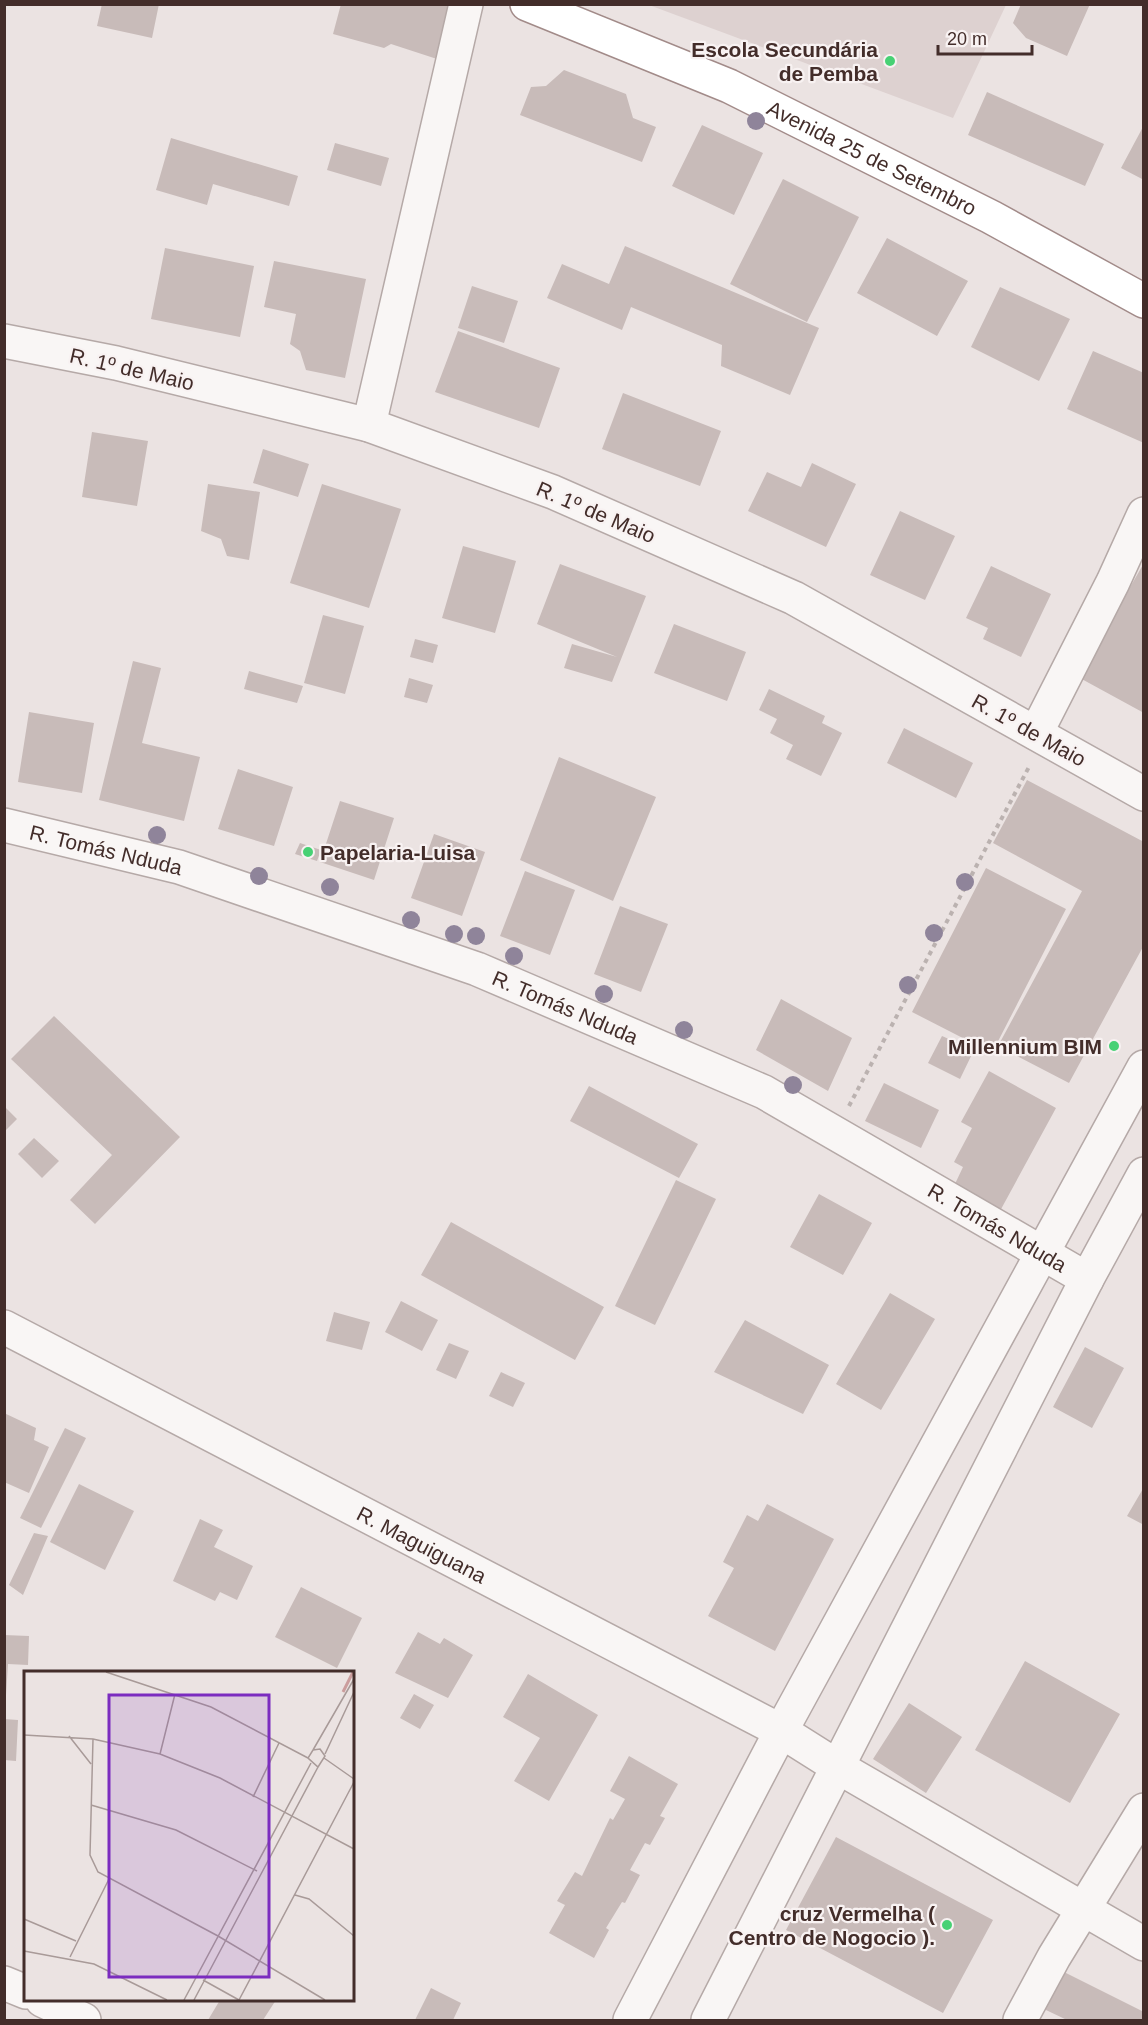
<svg xmlns="http://www.w3.org/2000/svg" width="1148" height="2025" font-family="Arial,sans-serif">
<style>
.built{fill:#ddd1d0}
.building{fill:#c8bbb9}
.lines{fill:none;stroke-linecap:round;stroke-linejoin:round}
.minor-casing{stroke:#b5a9a7;stroke-width:36}
.highway-casing{stroke:#a28b89;stroke-width:36}
.path{stroke:#bbb2b0;stroke-width:4;stroke-dasharray:4.5 4.5;stroke-linecap:butt}
.minor{stroke:#f9f6f5;stroke-width:33}
.highway{stroke:#fff;stroke-width:33}
.tree{fill:#8f849a}
.poi-dot{fill:#47d174;stroke:#f8f2f2;stroke-width:2}
.labels{text-anchor:middle;dominant-baseline:central;stroke-width:4.5;stroke-linejoin:round;paint-order:stroke}
.poi-label{font-size:21px;font-weight:bold;fill:#432d2a;stroke:#f8f2f2;text-anchor:end}
.street-label{font-size:21px;fill:#432d2a;stroke:#f8f2f2}
.inset-river{fill:none;stroke:#cb9d9d;stroke-width:3}
.inset-road{fill:none;stroke:#a89a98;stroke-width:1.5}
.view{fill:#7b2cbf;fill-opacity:0.15;stroke:#7b2cbf;stroke-width:3}
.inset-edge{fill:none;stroke:#432d2a;stroke-width:3}
</style>
<rect width="100%" height="100%" fill="#ebe3e2"/>
<path class="built" d="M649,5H1006L953,118Z"/>
<path class="building" d="M102,4H159L152,38L97,26Z
M341,4H454L437,59L391,44L384,48L333,34Z
M1021,4H1090L1067,56L1026,38L1013,23Z
M564,70L626,94L633,118L656,127L642,162L520,115L531,87L546,86Z
M987,92L1104,144L1085,186L968,135Z
M702,125L763,153L734,215L672,186Z
M1144,125V180L1121,168Z
M171,138L298,176L289,206L213,184L207,205L156,190Z
M335,143L389,158L381,186L327,170Z
M783,179L859,217L807,322L730,284Z
M887,238L968,281L937,336L857,293Z
M625,246L819,328L790,395L721,366L722,345L631,307L622,330L547,298L562,264L609,284Z
M165,248L254,266L240,337L151,319Z
M274,261L366,279L345,378L306,370L300,351L290,344L296,314L264,307Z
M472,286L518,301L504,343L458,328Z
M1000,287L1070,319L1039,381L971,347Z
M458,331L560,368L539,428L435,392Z
M1093,351L1144,373V443L1067,409Z
M623,393L721,431L700,486L602,449Z
M92,432L148,441L137,506L82,497Z
M263,449L309,464L298,497L253,483Z
M812,463L856,484L826,547L748,511L767,472L801,487Z
M208,484L260,492L249,560L227,556L221,539L201,531Z
M322,484L401,509L369,608L290,583Z
M900,511L955,536L925,600L870,575Z
M463,546L516,561L495,633L442,618Z
M1144,563V713L1078,677Z
M560,564L646,596L612,682L564,668L572,644L617,657L537,624Z
M991,566L1051,594L1021,657L983,639L988,628L966,618Z
M323,615L364,626L345,694L304,683Z
M674,624L746,652L727,701L654,673Z
M415,639L438,645L433,663L410,657Z
M133,661L161,668L142,743L200,757L184,821L99,800Z
M249,671L303,686L297,703L244,689Z
M409,678L433,685L427,703L404,697Z
M769,689L825,716L822,723L842,733L821,776L786,759L793,745L770,733L777,719L759,710Z
M29,712L94,723L82,793L18,782Z
M904,728L973,763L956,798L887,763Z
M559,757L656,797L613,901L520,860Z
M238,769L293,787L274,846L218,829Z
M1027,780L1144,842V945L1069,1083L998,1046L1082,891L993,843Z
M340,801L394,818L374,880L320,862Z
M434,834L485,852L462,916L411,898Z
M300,843L321,850L317,861L295,854Z
M986,868L1066,909L992,1053L912,1012Z
M525,871L575,890L550,955L500,936Z
M620,906L668,924L641,992L594,974Z
M781,999L852,1038L828,1091L756,1050Z
M54,1016L180,1137L95,1224L70,1200L112,1155L11,1059Z
M942,1036L974,1050L960,1079L928,1063Z
M989,1071L1056,1108L1000,1211L954,1186L963,1167L954,1162L972,1128L961,1122Z
M884,1083L939,1110L921,1148L865,1121Z
M589,1086L698,1144L679,1178L570,1121Z
M5,1107L17,1119L5,1131Z
M34,1138L59,1161L42,1178L18,1154Z
M676,1180L716,1199L655,1325L615,1306Z
M819,1194L872,1223L843,1275L790,1247Z
M451,1222L604,1307L575,1360L421,1275Z
M890,1293L935,1319L881,1410L836,1384Z
M401,1301L438,1320L422,1351L385,1332Z
M334,1312L370,1322L362,1350L326,1341Z
M745,1320L829,1365L803,1414L714,1372Z
M449,1343L469,1351L456,1379L436,1370Z
M1085,1347L1124,1368L1092,1428L1053,1407Z
M501,1372L525,1383L513,1407L489,1396Z
M4,1413L36,1428L34,1440L49,1447L29,1493L4,1482Z
M65,1428L86,1438L41,1528L20,1518Z
M79,1484L134,1511L105,1570L50,1542Z
M1144,1487V1525L1127,1516Z
M767,1504L834,1539L775,1651L708,1616L734,1568L723,1562L747,1515L758,1521Z
M200,1519L223,1530L214,1547L253,1566L237,1600L220,1592L215,1601L173,1581Z
M34,1533L48,1536L23,1595L9,1585Z
M301,1587L362,1618L337,1668L275,1637Z
M418,1632L440,1644L444,1638L473,1655L448,1698L395,1673Z
M4,1635L29,1636L28,1665L8,1664L6,1695Z
M1025,1661L1120,1714L1070,1803L975,1750Z
M528,1674L598,1715L549,1801L514,1781L540,1738L503,1717Z
M414,1694L434,1705L420,1729L400,1718Z
M909,1703L962,1737L926,1793L873,1759Z
M4,1719L18,1720L16,1761L4,1760Z
M629,1756L678,1784L660,1816L665,1818L650,1845L645,1843L630,1870L640,1875L625,1903L622,1902L606,1928L609,1930L594,1958L549,1933L565,1905L557,1901L575,1872L582,1876L610,1818L613,1820L625,1799L610,1791Z
M836,1837L993,1920L943,2013L786,1930Z
M1046,1963L1144,2012V2020H1067L1027,2001Z
M431,1988L461,2003L453,2020H415Z
M220,2000H276L263,2020H208Z"/>
<g class="lines">
<defs>
<g id="minor">
<path d="M4,341L116,363L369,425L553,492L794,598L1144,794"/>
<path d="M369,425L466,4"/>
<path d="M1036,733L1113,582L1144,514"/>
<path id="s1" d="M4,825L179,867L477,969L764,1092L1087,1279"/>
<path id="s2" d="M4,1327L781,1731L838,1767L1144,1944"/>
<path d="M4,1983L26,1992"/>
<path d="M42,2000L84,2020"/>
<path d="M630,2020L781,1731L1144,1067"/>
<path d="M708,2020L1087,1279L1144,1174"/>
<path d="M1020,2020L1054,1957L1144,1810"/>
</g>
<g id="highway">
<path id="s3" d="M527,4L729,86L991,217L1144,301"/>
</g>
</defs>
<use href="#minor" class="minor-casing"/>
<use href="#highway" class="highway-casing"/>
<path class="path" d="M849,1106L1030,765"/>
<use href="#minor" class="minor"/>
<use href="#highway" class="highway"/>
</g>
<g class="tree">
<circle cx="756" cy="121" r="9"/>
<circle cx="157" cy="835" r="9"/>
<circle cx="259" cy="876" r="9"/>
<circle cx="965" cy="882" r="9"/>
<circle cx="330" cy="887" r="9"/>
<circle cx="411" cy="920" r="9"/>
<circle cx="934" cy="933" r="9"/>
<circle cx="454" cy="934" r="9"/>
<circle cx="476" cy="936" r="9"/>
<circle cx="514" cy="956" r="9"/>
<circle cx="908" cy="985" r="9"/>
<circle cx="604" cy="994" r="9"/>
<circle cx="684" cy="1030" r="9"/>
<circle cx="793" cy="1085" r="9"/>
</g>
<g class="poi-dot">
<circle cx="890" cy="61" r="6"/>
<circle cx="308" cy="852" r="6"/>
<circle cx="1114" cy="1046" r="6"/>
<circle cx="947" cy="1925" r="6"/>
</g>
<g class="labels">
<g class="poi-label">
<text x="878" y="49">Escola Secundária<tspan x="878" dy="24">de Pemba</tspan></text>
<text x="320" y="852" text-anchor="start">Papelaria-Luisa</text>
<text x="1102" y="1046">Millennium BIM</text>
<text x="935" y="1913">cruz Vermelha (<tspan x="935" dy="24">Centro de Nogocio ).</tspan></text>
</g>
<g class="street-label">
<text stroke="none"><textPath href="#s3" startOffset="378">Avenida 25 de Setembro</textPath></text>
<text transform="translate(132 369) rotate(13)">R. 1º de Maio</text>
<text transform="translate(596 512) rotate(23)">R. 1º de Maio</text>
<text transform="translate(1029 730) rotate(29)">R. 1º de Maio</text>
<text stroke="none"><textPath href="#s1" startOffset="105">R. Tomás Nduda</textPath></text>
<text stroke="none"><textPath href="#s1" startOffset="591">R. Tomás Nduda</textPath></text>
<text stroke="none"><textPath href="#s1" startOffset="1077">R. Tomás Nduda</textPath></text>
<text stroke="none"><textPath href="#s2" startOffset="471">R. Maguiguana</textPath></text>
</g>
</g>
<g transform="translate(24 1671)">
<rect width="330" height="330" fill="#ebe3e2"/>
<path class="inset-river" d="M319,21L329,1"/>
<path class="inset-road" d="M82,1L187,36L284,87M0,64L69,68L136,83L196,107L330,178M45,65L67,93M69,68L66,184L74,201L194,265L301,329M296,78L301,85L294,96L284,87L289,79ZM289,79L330,8M136,83L151,23M301,83L330,21M300,87L330,108M229,126L255,72M67,134L152,159L233,200M271,224L285,228L330,265M0,248L52,270M0,280L70,293L143,329M46,286L85,208M179,309L215,329M160,329L287,92M170,329L294,96M215,329L330,111"/>
<path class="view" d="M85,24H245V306H85Z"/>
<rect width="330" height="330" class="inset-edge"/>
</g>
<rect width="1148" height="2025" fill="none" stroke="#432d2a" stroke-width="12"/>
<path d="M938 45v9h94v-9" fill="none" stroke="#432d2a" stroke-width="3"/>
<text x="947" y="45" font-size="18" fill="#432d2a" stroke="#f8f2f2" stroke-width="4.5" paint-order="stroke">20 m</text>
</svg>
